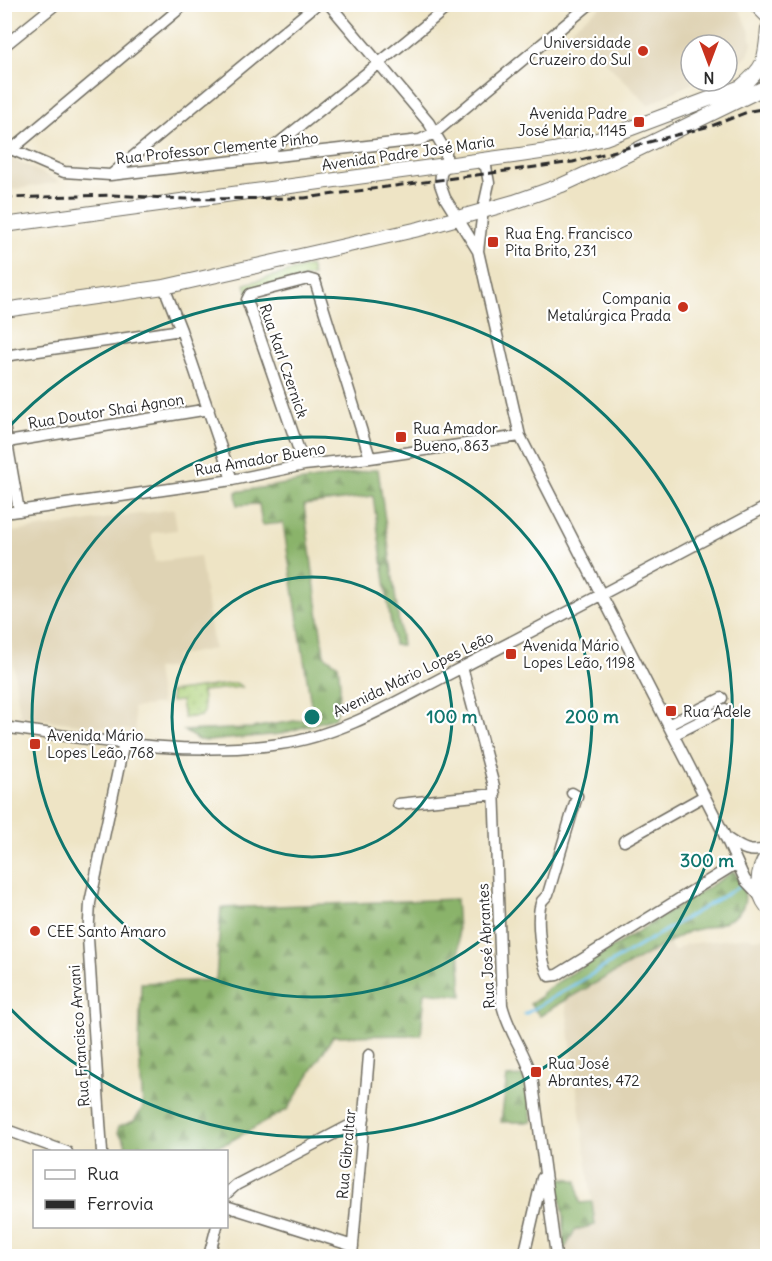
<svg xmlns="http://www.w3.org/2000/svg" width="772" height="1261" font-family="Delius,sans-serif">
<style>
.built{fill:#dfd3b4}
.grass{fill:url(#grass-dots);stroke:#6c7e52;stroke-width:1.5}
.forest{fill:url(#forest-firs);stroke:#5a6f4a;stroke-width:1.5}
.park{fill:#aed17a;stroke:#6c7e52;stroke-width:1.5}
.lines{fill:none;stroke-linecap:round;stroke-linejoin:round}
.stream{stroke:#70c2ec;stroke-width:3}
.minor-casing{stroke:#6f6c61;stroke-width:13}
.major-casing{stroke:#6f6c61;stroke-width:16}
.highway-casing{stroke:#6f6c61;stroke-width:17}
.minor{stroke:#fff;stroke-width:10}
.major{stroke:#fff;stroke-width:14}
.highway{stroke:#fff;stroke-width:15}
.rail{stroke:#2b2b2b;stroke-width:3;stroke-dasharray:9 4.5;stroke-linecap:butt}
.ring{fill:none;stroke:#0f766e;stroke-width:3}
.poi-dot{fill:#c8321e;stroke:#fff;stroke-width:2}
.labels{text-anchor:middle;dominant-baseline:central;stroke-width:4.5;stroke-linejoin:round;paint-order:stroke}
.poi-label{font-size:15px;fill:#2b2b2b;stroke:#fff;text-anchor:start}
.street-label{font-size:15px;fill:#2b2b2b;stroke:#fff}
.centre{fill:#0f766e;stroke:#fff;stroke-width:3}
.ring-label{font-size:18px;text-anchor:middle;font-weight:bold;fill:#0f766e;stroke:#fff;stroke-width:4.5;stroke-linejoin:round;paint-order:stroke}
</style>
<defs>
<pattern id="grass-dots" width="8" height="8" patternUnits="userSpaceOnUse" patternTransform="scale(1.5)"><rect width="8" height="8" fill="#aed17a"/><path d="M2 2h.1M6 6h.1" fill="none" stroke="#96b46a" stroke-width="1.8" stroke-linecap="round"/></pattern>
<pattern id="forest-firs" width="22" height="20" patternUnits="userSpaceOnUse" patternTransform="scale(1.5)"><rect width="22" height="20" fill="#8ab36a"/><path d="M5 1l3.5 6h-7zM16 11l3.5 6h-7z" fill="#719257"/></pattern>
</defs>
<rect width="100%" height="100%" fill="#fff"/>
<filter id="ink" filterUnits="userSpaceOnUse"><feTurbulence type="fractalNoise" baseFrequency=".0167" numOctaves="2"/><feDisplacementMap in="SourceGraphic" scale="12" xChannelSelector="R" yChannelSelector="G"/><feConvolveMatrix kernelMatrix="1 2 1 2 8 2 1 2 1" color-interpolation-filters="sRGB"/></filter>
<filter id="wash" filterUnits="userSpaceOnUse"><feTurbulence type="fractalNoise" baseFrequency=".008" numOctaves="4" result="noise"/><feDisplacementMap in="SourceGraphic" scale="24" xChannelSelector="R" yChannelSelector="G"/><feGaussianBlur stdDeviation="1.35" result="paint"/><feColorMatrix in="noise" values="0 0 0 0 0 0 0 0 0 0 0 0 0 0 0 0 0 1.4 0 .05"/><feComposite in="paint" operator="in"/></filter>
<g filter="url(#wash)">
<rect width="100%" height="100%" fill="#eee4c5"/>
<path class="built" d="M603,5H732L740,11L749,29L752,43L748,56L727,67V45H691V81H697L648,105L572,28Z
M5,154L60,182L5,191Z
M174,509L177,530L151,533L155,562L200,556L214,649L175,656L176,667L156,669L161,704L133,708L136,731L20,717L9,629H5L4,533Z
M749,937L754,939L767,937V1256H564L563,1252L575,1230L595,1224L565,1000L668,942L674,951L686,944Z"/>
<path class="grass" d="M236,683L242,687L202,691L204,712L201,716L184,718L181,701L171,702L170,692Z"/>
<path class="forest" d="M378,469L402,645H394L373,496L304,505L324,655L338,665C341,685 341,699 335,718L280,734L208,741L198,740L184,731L251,728L313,718L283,523L262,525L259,504L237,505L236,492Z
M734,871C737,876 741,882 743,888C754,921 709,927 689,931L565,1000L540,1016L530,1004L541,997L542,993L564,978Z
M456,899L462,996L425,992L421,1035L333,1036L288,1109L227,1143L203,1150V1151H120L126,1145L123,1138L118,1133V1127L134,1121L143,1107L139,1052L141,983L216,980L221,908Z
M523,1076L528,1087L532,1122H501L507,1077Z
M567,1178L577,1181L580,1203L592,1202L595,1225L575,1230L563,1252L564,1217L557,1179Z"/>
<path class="park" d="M310,266L313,276L248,294L245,284Z"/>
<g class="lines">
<path class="stream" d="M525,1014L740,886"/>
</g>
</g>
<g filter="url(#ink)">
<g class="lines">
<defs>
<path id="minor" d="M329,4L429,123L446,152V164L441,174L440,184L445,198L478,251L520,436L725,836L745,880L761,897
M4,46L56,4
M4,146L64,172L110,175L420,140L436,132L590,4
M11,150L185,4
M260,158C324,107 388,57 451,4
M112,174L317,4
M478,251L483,210L489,183L486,167L478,160
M164,287L181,330L232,480
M4,356L181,330
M4,425L19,511
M7,442L209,409
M304,465L247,300L250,294L308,279L315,281L370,458
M4,513L232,480L304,465L370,458L520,436
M462,667L494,786L502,1005C509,1033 524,1050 532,1076L556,1256
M668,725L722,698
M4,727C94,740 189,757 280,744C341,736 397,701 451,673C557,619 662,562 768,506
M673,735L725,709
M572,793L577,796L548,894C546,897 544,899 542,901C535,915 541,963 549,976L557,975L737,863
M398,804L495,794
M725,837C740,847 749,855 768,848
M624,841L704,796
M4,1129L67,1152
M102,1152L88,938L90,903L124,742
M226,1194L236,1185L364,1118
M226,1206L353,1246
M209,1256L217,1226
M352,1256L369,1055
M524,1256L542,1178"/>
<path id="major" d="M4,225L520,155L554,150L605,138L741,87C766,66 765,61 768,29
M4,310L164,287L419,229L514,202L562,185L614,161L768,86"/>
<path id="highway" d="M756,4L768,16
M768,856C756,871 756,892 768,907"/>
</defs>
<use href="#minor" class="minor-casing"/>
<use href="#major" class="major-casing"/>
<use href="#highway" class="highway-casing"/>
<use href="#minor" class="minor"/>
<use href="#major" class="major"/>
<use href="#highway" class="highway"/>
<path class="rail" d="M4,198L112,195L186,199L305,198L573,162L714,125L750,111L768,108"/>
</g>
</g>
<g class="ring">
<circle cx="312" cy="717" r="140"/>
<circle cx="312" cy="717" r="280"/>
<path d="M5 431A420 420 0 1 1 5 1003"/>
</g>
<g class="poi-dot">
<circle cx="643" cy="51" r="6"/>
<rect x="633" y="116" width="12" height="12" rx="3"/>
<rect x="487" y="236" width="12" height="12" rx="3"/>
<circle cx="683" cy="307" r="6"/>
<rect x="395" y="431" width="12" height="12" rx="3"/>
<rect x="505" y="648" width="12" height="12" rx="3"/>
<rect x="665" y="705" width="12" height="12" rx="3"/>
<rect x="29" y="738" width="12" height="12" rx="3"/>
<circle cx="35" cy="931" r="6"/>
<rect x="530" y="1066" width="12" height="12" rx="3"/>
</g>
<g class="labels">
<g class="poi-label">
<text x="631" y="42" text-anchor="end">Universidade<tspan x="631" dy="17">Cruzeiro do Sul</tspan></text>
<text x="627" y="113" text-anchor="end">Avenida Padre<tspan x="627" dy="17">José Maria, 1145</tspan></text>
<text x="505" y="233">Rua Eng. Francisco<tspan x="505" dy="17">Pita Brito, 231</tspan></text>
<text x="671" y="298" text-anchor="end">Compania<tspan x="671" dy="17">Metalúrgica Prada</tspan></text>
<text x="413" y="428">Rua Amador<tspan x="413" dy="17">Bueno, 863</tspan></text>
<text x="523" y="645">Avenida Mário<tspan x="523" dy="17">Lopes Leão, 1198</tspan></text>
<text x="683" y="711">Rua Adele</text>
<text x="47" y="735">Avenida Mário<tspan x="47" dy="17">Lopes Leão, 768</tspan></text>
<text x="47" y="931">CEE Santo Amaro</text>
<text x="548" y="1063">Rua José<tspan x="548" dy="17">Abrantes, 472</tspan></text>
</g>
<g class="street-label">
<text transform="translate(217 148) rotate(-6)">Rua Professor Clemente Pinho</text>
<text transform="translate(408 153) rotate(-8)">Avenida Padre José Maria</text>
<text transform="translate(284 361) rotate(71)">Rua Karl Czernick</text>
<text transform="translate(106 411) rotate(-9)">Rua Doutor Shai Agnon</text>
<text transform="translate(260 459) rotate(-10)">Rua Amador Bueno</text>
<text transform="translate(413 674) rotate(-26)">Avenida Mário Lopes Leão</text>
<text transform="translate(486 946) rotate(-93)">Rua José Abrantes</text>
<text transform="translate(79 1036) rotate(-94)">Rua Francisco Arvani</text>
<text transform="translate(346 1154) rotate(-85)">Rua Gibraltar</text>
</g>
</g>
<circle cx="312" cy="717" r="9" class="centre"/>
<g class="ring-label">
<text x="452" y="723">100 m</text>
<text x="592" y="723">200 m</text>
<text x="707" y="867">300 m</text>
</g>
<rect width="772" height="1261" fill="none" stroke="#fff" stroke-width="24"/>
<rect x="33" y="1150" width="195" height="78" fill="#ffffff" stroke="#aaaaaa" stroke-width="1.5"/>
<rect x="45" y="1170" width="30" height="9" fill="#ffffff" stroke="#aaaaaa" stroke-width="1.5"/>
<text x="87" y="1180" font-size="18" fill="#2b2b2b">Rua</text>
<rect x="45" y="1200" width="30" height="9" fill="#2b2b2b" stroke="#aaaaaa" stroke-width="1.5"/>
<text x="87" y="1210" font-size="18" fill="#2b2b2b">Ferrovia</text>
<g transform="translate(709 63) rotate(180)"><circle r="28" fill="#ffffff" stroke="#aaaaaa" stroke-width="1.5"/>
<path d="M0-4.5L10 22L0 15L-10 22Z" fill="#c8321e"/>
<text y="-9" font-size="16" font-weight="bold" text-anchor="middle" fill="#2b2b2b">N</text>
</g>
</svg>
